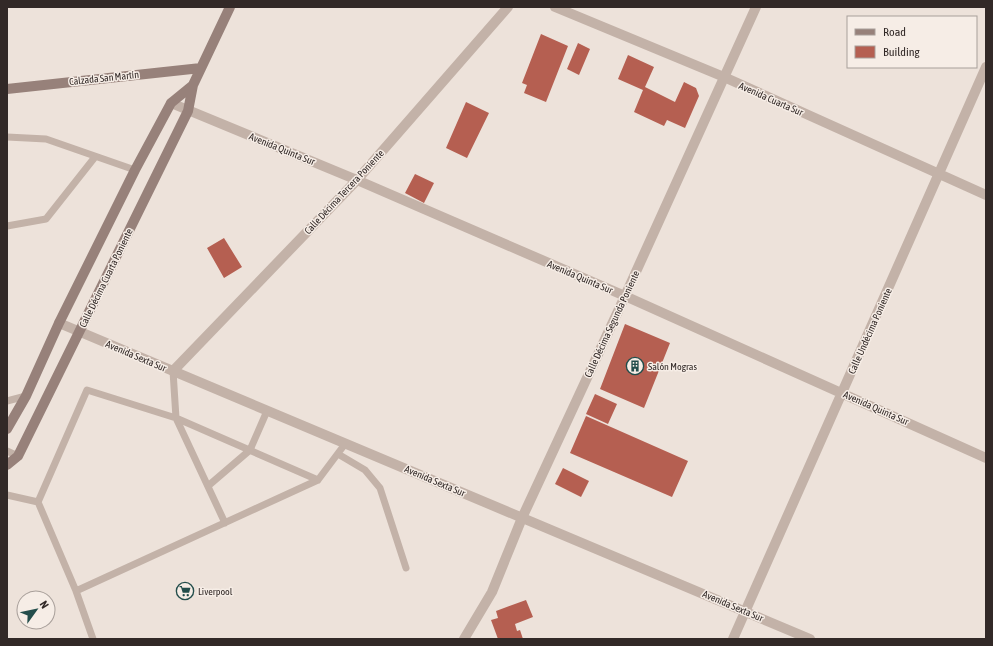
<svg xmlns="http://www.w3.org/2000/svg" width="993" height="646" font-family="'Asap Condensed',sans-serif">
<style>
.building{fill:#b55f51}
.lines{fill:none;stroke-linecap:round;stroke-linejoin:round}
.lane{stroke:#c3b2a8;stroke-width:7}
.street{stroke:#c3b2a8;stroke-width:10}
.secondary{stroke:#97817a;stroke-width:10}
.labels{text-anchor:middle;dominant-baseline:central;stroke-width:3;stroke-linejoin:round;paint-order:stroke}
.street-label{font-size:10px;fill:#322927;stroke:#f6ede6}
.poi-label{font-size:10px;fill:#322927;stroke:#f6ede6;text-anchor:start}
</style>
<rect width="100%" height="100%" fill="#ede2da"/>
<path class="building" d="M541,34L568,46L546,102L524,93L527,85L522,83Z
M578,43L590,49L579,75L567,69Z
M628,55L654,67L645,87L675,102L684,82L696,88L699,96L685,128L667,120L664,126L634,112L643,90L618,79Z
M466,102L489,113L467,158L446,148Z
M415,174L434,183L424,203L405,193Z
M224,238L242,267L224,278L207,248Z
M625,324L670,343L644,408L600,389Z
M595,394L617,404L608,424L586,414Z
M586,416L688,461L672,497L570,453Z
M563,468L589,481L581,497L555,484Z
M526,600L533,617L515,624L517,631L520,630L523,639H498L491,620L498,618L496,611Z"/>
<g class="lines">
<path class="lane" d="M7,137L46,139L135,170
M7,226L46,219L95,157
M173,371L176,418L225,523
M7,401L26,396
M7,451L18,456
M338,454L365,470L380,488L406,568
M208,486L250,450L267,411
M7,495L38,502L76,591L318,480L345,444
M38,502L87,390L176,418L318,480
M76,591L93,639"/>
<path class="street" d="M555,7L724,77L986,195
M171,103L357,180L625,296L986,458
M59,323L810,639
M173,371L357,180L508,7
M464,639L492,592L522,518L625,296L756,7
M733,639L986,67"/>
<path class="secondary" d="M7,89L201,68
M7,429L26,396L59,323L135,170L171,103L193,85
M7,465L18,456L188,111L193,85L230,7"/>
</g>
<defs>
<symbol id="building-ring" viewBox="-11 -11 22 22"><circle r="9.5" fill="#f6ede6" stroke="#234d4b" stroke-width="1.5"/><path d="M-4-6H4V6H1V3H-1V6H-4ZM-2.5-4.3h1.7v1.8h-1.7ZM.8-4.3h1.7v1.8H.8ZM-2.5-1h1.7V.8h-1.7ZM.8-1h1.7V.8H.8Z" fill="#234d4b"/></symbol>
<symbol id="supermarket-ring" viewBox="-11 -11 22 22"><circle r="9.5" fill="#f6ede6" stroke="#234d4b" stroke-width="1.5"/><path d="M-6-5.5h2.5l.6 2H6L4.5 2H-2.5L-4.4-4H-6ZM-1.5 3.2a1.3 1.3 0 1 0 .1 0ZM3 3.2a1.3 1.3 0 1 0 .1 0Z" fill="#234d4b"/></symbol>
</defs>
<g fill-rule="evenodd">
<use href="#building-ring" x="625" y="356" width="20" height="20"/>
<use href="#supermarket-ring" x="175" y="581" width="20" height="20"/>
</g>
<g class="labels">
<g class="street-label">
<text transform="translate(104 78) rotate(-6)">Calzada San Martín</text>
<text transform="translate(771 99) rotate(24)">Avenida Cuarta Sur</text>
<text transform="translate(282 149) rotate(22)">Avenida Quinta Sur</text>
<text transform="translate(344 192) rotate(-47)">Calle Décima Tercera Poniente</text>
<text transform="translate(580 277) rotate(23)">Avenida Quinta Sur</text>
<text transform="translate(106 278) rotate(-64)">Calle Décima Cuarta Poniente</text>
<text transform="translate(612 324) rotate(-65)">Calle Décima Segunda Poniente</text>
<text transform="translate(870 331) rotate(-66)">Calle Undécima Poniente</text>
<text transform="translate(136 356) rotate(23)">Avenida Sexta Sur</text>
<text transform="translate(876 408) rotate(24)">Avenida Quinta Sur</text>
<text transform="translate(435 481) rotate(23)">Avenida Sexta Sur</text>
<text transform="translate(733 606) rotate(23)">Avenida Sexta Sur</text>
</g>
<g class="poi-label">
<text x="648" y="366">Salón Mogras</text>
<text x="198" y="591">Liverpool</text>
</g>
</g>
<rect width="993" height="646" fill="none" stroke="#322927" stroke-width="16"/>
<rect x="847" y="16" width="130" height="52" fill="#f6ede6" stroke="#a89f9a"/>
<rect x="855" y="29" width="20" height="6" fill="#97817a" stroke="#a89f9a"/>
<text x="883" y="36" font-size="12" fill="#322927">Road</text>
<rect x="855" y="46" width="20" height="12" fill="#b55f51" stroke="#a89f9a"/>
<text x="883" y="56" font-size="12" fill="#322927">Building</text>
<g transform="translate(36 610) rotate(57)"><circle r="19" fill="#f6ede6" stroke="#a89f9a"/>
<path d="M0-3L7 15L0 10L-7 15Z" fill="#234d4b"/>
<text y="-6" font-size="11" font-weight="bold" text-anchor="middle" fill="#322927">N</text>
</g>
</svg>
